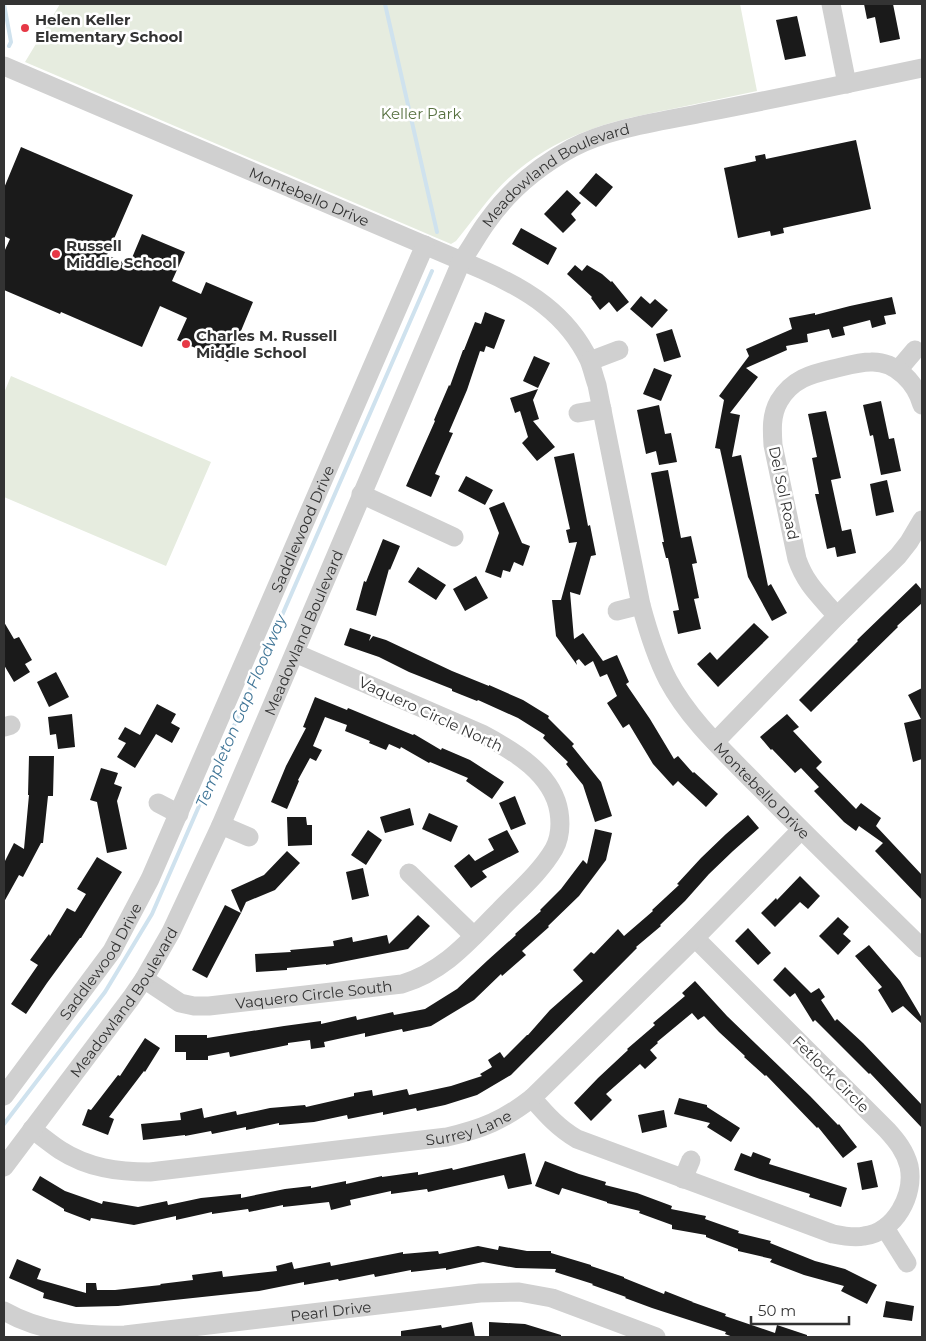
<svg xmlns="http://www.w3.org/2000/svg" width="926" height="1341" font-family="Montserrat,sans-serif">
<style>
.green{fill:#e6ecdf}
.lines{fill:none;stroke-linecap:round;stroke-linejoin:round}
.stream{stroke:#cfe2ee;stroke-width:4}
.building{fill:#1a1a1a}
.minor{stroke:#d0d0d0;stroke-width:19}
.poi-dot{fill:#e63946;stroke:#fff;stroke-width:2}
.labels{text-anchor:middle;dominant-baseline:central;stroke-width:5;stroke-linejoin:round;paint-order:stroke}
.poi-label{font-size:15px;font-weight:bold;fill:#333;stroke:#fff;text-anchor:start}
.park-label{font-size:15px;fill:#56703f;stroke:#fff}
.street-label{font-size:15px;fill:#333;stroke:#fff}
.water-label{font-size:16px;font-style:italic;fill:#3f7597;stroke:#fff}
</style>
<rect width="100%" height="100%" fill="#fff"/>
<path class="green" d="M60,4H740L757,91C729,97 700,103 672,109C615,120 564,132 518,170C493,190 476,217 456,241L451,244L25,62Z
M11,376L211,462L166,566L4,497V393Z"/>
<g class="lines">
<path class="stream" d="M4,4L11,42L9,46
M385,4L437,232
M4,1124L105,992L152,914L432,271"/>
</g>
<path class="building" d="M864,4H893L900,39L880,43L875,17L867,19Z
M797,16L806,56L785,60L776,20Z
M856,140L871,209L783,228L784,233L771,236L770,231L738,238L724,168L756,161L755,156L765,154L766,159Z
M21,147L133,195L107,255L129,265L142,234L185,252L172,281L201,294L206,282L253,302L228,362L177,340L187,318L160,306L142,347L61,312L60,314L4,290V252L10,239L4,236V188Z
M596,173L613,187L596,207L579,193Z
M567,190L581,203L571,214L576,220L563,233L544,214Z
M521,228L557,248L548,265L512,244Z
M575,265L582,271L587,265L602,274L611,282L612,281L629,302L617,312L609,302L600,310L591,298L592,297L567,274Z
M641,296L650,304L655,299L668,310L652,328L630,309Z
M892,297L896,314L884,316L886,324L872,328L870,320L843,327L845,335L832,338L829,329L807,334L808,342L786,346L787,350L746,368L758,377L730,413L740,415L732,457L741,455L768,586L771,584L787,613L772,621L748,577L720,449L715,448L724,400L719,396L749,356L746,349L792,329L789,318L815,313V315L850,306Z
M485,312L505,320L494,349L486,346L484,352L480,351L467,390L449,432L453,433L435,474L440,476L431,497L406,486L435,421L434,420L449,385L450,386L463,350H464L475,322L481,324Z
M672,329L681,357L664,362L656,334Z
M534,356L550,363L538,388L523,381Z
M654,368L672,375L661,401L643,394Z
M538,389L533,400L539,419L533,421L555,447L537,461L522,443L528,437L520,411L515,413L510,398Z
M881,401L889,439L894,438L901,471L881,475L873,435L870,436L863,405Z
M659,405L665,434L671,433L677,462L659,465L656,451L646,454L637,410Z
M826,411L841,478L831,480L842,531L851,529L856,553L837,557L835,547L827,549L815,494H819L812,458L817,457L808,414Z
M574,453L588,526L590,525L596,555L591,556L580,595L570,592L574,639L583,633L603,661L617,655L629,682L626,684L650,719L674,759L678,756L693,773L694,772L718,794L706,807L678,781L673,786L653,764L629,724L623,728L607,703L617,696L607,674L600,677L593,661L585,666L579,659L576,661L577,665L556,636L552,600H561L577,542L569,543L566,530L570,529L554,457Z
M668,470L681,538L691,536L697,563L692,564L699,598L694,599L701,629L678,634L673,611L679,610L668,558H666L662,542H664L651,473Z
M466,476L493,490L485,505L458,491Z
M887,480L894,512L876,516L870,484Z
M504,502L522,543L530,546L523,566L514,562L510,572L503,570L501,578L485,572L499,533L489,508Z
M383,539L400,546L390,570L389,569L376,616L356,610L364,581L366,582Z
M418,567L446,585L436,600L408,582Z
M476,576L488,598L465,611L453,589Z
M916,583L922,590V603L897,626L898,627L811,712L799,700L858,641L857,640Z
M4,622L14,639L19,637L32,660L25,664L30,672L14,682L4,665Z
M754,623L769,637L718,687L697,664L710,652L717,660Z
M350,628L371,635L369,641L373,636L386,640L452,671L489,686V685L523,700L549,716L548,718L574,744L572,746L601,782L612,816L595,822L583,785L566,764L568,762L543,738L545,735L518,718L478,700L477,701L452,691V689L409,672L379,657L344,645Z
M56,672L69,697L49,707L37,682Z
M922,688V759L913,762L904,723L921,719L908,695Z
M315,697L347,710L348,708L413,735L414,734L441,750L442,748L470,760L504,782L492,799L466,781L468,778L430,762L429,763L401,747L400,749L389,744L386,750L369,743L370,741L345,731L347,725L325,717L313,746L322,750L316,761L310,758L298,780L299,781L287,809L271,802L286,766L306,728L303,727Z
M157,704L176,714L171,723L180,728L172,743L156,734L135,768L117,757L126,743L118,739L125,727L140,735Z
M72,714L75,747L58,749L56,734L50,735L48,717Z
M787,714L799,727L793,731L822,762L816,768L856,809L861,803L881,818L876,826L922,875V900L875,851L883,843L859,826L856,831L844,822L814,791L819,787L801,768L795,773L772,749L771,750L760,737Z
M29,756H54L53,796H48L43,843H41L23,877L19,875L4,902V863L14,843L24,849L29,795H28Z
M101,768L118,773L114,784L122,787L117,801L127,849L107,853L97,802L90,800Z
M515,796L526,824L511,830L499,803Z
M410,808L414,825L385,833L380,817Z
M429,813L458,826L451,842L422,829Z
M748,815L759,828L733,851L709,874L685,901L660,925L661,926L636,947L637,948L511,1075L477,1095L445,1105L417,1111L416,1108L383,1115V1112L348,1119L347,1115L314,1122L279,1125V1123L246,1130V1127L212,1134L211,1131L185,1136V1135L143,1140L141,1124L181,1120L180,1113L202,1108L204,1118L236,1111L237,1115L270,1108L305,1105L306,1107L354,1096V1093L372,1090L373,1096L407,1089L409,1095L451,1086L482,1076L480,1074L492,1067L488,1060L500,1052L504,1058L527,1035H528L550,1010L583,981L573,970L591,952L594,954L618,929L624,936L653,911L652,910L679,885L677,884L701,858L726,834Z
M287,817H306L307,825H312V845L288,846Z
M595,829L612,833L606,860L579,896L548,926L549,927L522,951L526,955L502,976L501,974L474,1000L431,1026L403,1032L402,1029L365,1037V1033L324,1042L325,1047L311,1049L310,1040L288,1043V1045L230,1057L229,1052L208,1056V1060H186V1052H175V1035H207V1038L284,1026L321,1021V1024L356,1016L357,1020L393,1012L394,1015L425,1009L457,989L488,960L516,935L515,934L541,911L540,910L561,889L583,860L587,864Z
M368,830L382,840L366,865L351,855Z
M507,830L519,852L482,871L487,877L471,888L454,866L469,854L475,861L494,850L488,839Z
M287,851L300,863L275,890L246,902L241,913L231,890L264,875Z
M97,857L122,872L81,938H80L47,983L26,1014L11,1004L38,965L30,960L49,934L50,936L67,908L75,912L86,894L77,889Z
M363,868L369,896L352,900L346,872Z
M800,876L820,896L808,909L800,902L775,927L761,913L776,898L777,900Z
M225,905L241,913L207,978L192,970Z
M418,915L430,926L408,949L326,965V964L287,968V970L256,972L255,954L291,952L290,950L334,946L333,941L352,937L353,942L387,935L389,944Z
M838,917L849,927L843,934L851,941L838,955L819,936Z
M748,928L771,953L758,965L735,941Z
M869,945L900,981L922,1018V1024L903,1006L892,1013L878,990L882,987L855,956Z
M785,967L811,993L819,988L825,997L821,1000L835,1021L837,1019L863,1043L922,1105V1128L870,1073L869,1074L815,1020L813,1022L795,993L790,997L773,980Z
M695,981L727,1016L810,1096L838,1125L839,1124L857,1147L843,1158L818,1127L817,1128L766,1075L765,1076L744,1057L745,1056L719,1032L704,1016L698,1020L692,1013L657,1042L658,1043L650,1050L657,1058L645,1069L640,1064L606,1094L612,1100L591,1121L574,1103L598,1078L628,1050L627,1049L655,1025L653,1023L685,996L682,993Z
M145,1038L160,1048L145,1072L144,1071L109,1117L114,1119L108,1135L82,1125L88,1109L91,1110L118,1075L120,1076Z
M679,1098L707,1105V1107L740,1128L731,1142L707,1127L710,1123L674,1114Z
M664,1110L667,1127L642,1133L638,1115Z
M753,1152L771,1159L769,1164L847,1188L841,1207L809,1197L810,1194L760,1179L734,1170L741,1153L751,1157Z
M525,1153L532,1184L508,1189L504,1175L428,1192L427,1189L391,1194V1191L350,1200L351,1205L331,1210L329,1202L283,1207V1205L249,1212L248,1209L212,1214V1212L176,1220V1216L134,1225L91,1218L90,1221L64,1211V1209L32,1190L40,1176L65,1191L102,1204L103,1201L138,1207L167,1201L168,1205L201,1198L241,1194V1198L285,1189L311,1186V1188L346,1181V1184L382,1176V1177L418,1172V1175L452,1168L453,1170Z
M872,1160L878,1187L862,1190L857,1163Z
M545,1161L579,1174L606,1182L605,1185L637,1193L672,1206L671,1209L706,1216L705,1219L739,1231L738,1233L771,1241L770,1243L815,1261L845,1269L877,1285L867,1304L841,1291L844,1286L804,1275L770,1262L772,1259L738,1251V1249L706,1237V1235L672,1229V1225L639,1213L640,1211L607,1203V1202L562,1188L559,1195L535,1186Z
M478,1246L498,1250L499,1246L527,1251H551V1253L591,1265V1266L624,1277V1278L664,1294L665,1291L693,1302H692L726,1314L725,1316L775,1333L777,1325L807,1335V1337H733L725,1334L726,1332L652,1308L625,1298L626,1297L592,1285L593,1284L555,1272L556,1269L516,1268L483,1262L446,1270V1268L411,1272V1270L375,1277L374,1274L339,1281L338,1279L304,1285V1282L259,1291L118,1306L76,1307L43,1298L44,1293L9,1278L17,1259L41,1269L37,1279L86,1293V1283H96L97,1290H115L161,1285L160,1284L193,1280L192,1275L222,1271L223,1277L277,1271L276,1266L292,1262L294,1269L330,1262L331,1266L403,1252V1254L438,1251L439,1254Z
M886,1301L914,1306L912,1321L883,1317Z
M472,1322L475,1337H401V1331L441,1325L442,1328Z
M489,1322L525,1324L561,1335V1337H489Z"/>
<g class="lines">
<g class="minor">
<path d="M831,4L847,84"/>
<path id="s1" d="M4,66L483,270C528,290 567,314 589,360C592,367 594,377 597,385L641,605C648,631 656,657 668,680C690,721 725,752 757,785C811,840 867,894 922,948"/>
<path d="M590,361L619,350"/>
<path d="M898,370L915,350"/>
<path d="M578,413L602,409"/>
<path d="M361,494L454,537"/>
<path d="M617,611L641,605"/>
<path d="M837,616C820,596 806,585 797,559L773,445C772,430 771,415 779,401C792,379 811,374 833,369C846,366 858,362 871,362C896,361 916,383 922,405"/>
<path d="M4,727L11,725"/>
<path d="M715,742L837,616L898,556L909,542L922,520"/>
<path d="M158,803L179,814"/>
<path d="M221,825L249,837"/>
<path d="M409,873L474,936"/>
<path id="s2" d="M144,979L180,1003L194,1006H209L402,984C444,971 468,942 498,912C517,892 540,873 554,849C560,838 561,825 559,812C553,774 514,751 482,734L295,653"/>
<path id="s3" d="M4,1096L112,951L150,879L425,245"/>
<path d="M532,1098C546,1114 558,1128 577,1139L833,1234C843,1236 854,1238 864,1236C895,1232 915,1195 909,1166C905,1151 897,1141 887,1130L695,938"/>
<path id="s4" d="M32,1129C41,1136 51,1144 60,1150C88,1168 118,1172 150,1172L447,1137C482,1129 504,1120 532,1098L695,938L801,830"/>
<path id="s5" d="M4,1167L131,998L144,979L171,932L221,825L462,260C471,248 478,234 487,222C508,192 539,166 572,148C609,128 665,121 707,112C779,98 851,83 922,68"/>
<path d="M683,1179L691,1160"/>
<path d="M885,1228L907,1263"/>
<path id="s6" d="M4,1311C41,1332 83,1336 125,1335L480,1293L519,1292L552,1298L656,1337"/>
</g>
</g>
<g class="poi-dot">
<circle cx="25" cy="28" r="5"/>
<circle cx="56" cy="254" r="5"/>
<circle cx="186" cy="344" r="5"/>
</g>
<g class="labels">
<g class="poi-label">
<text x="35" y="19">Helen Keller<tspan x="35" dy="17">Elementary School</tspan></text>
<text x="66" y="245">Russell<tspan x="66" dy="17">Middle School</tspan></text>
<text x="196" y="335">Charles M. Russell<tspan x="196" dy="17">Middle School</tspan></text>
</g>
<g class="park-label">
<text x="421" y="113">Keller Park</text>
</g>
<g class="street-label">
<text stroke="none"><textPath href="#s5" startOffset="1152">Meadowland Boulevard</textPath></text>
<text stroke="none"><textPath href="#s1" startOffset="332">Montebello Drive</textPath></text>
<text transform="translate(784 493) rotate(78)">Del Sol Road</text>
<text stroke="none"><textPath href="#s3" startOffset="644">Saddlewood Drive</textPath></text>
<text stroke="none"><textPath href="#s5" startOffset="616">Meadowland Boulevard</textPath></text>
<text transform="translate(431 714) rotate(25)">Vaquero Circle North</text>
<text stroke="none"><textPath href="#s1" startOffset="1139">Montebello Drive</textPath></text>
<text stroke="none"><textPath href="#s3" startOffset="166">Saddlewood Drive</textPath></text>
<text stroke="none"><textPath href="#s2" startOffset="178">Vaquero Circle South</textPath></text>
<text stroke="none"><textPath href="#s5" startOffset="204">Meadowland Boulevard</textPath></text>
<text transform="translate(831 1074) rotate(45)">Fetlock Circle</text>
<text stroke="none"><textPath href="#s4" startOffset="451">Surrey Lane</textPath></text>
<text stroke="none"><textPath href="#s6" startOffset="332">Pearl Drive</textPath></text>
</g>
<g class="water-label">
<text transform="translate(241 711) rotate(-67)">Templeton Gap Floodway</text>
</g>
</g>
<rect width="926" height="1341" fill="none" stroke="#333333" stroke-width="10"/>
<path d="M751 1316v8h98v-8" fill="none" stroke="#333333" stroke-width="2.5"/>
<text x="758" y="1316" font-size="15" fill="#333333" stroke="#ffffff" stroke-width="4" paint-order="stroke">50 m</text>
</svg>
